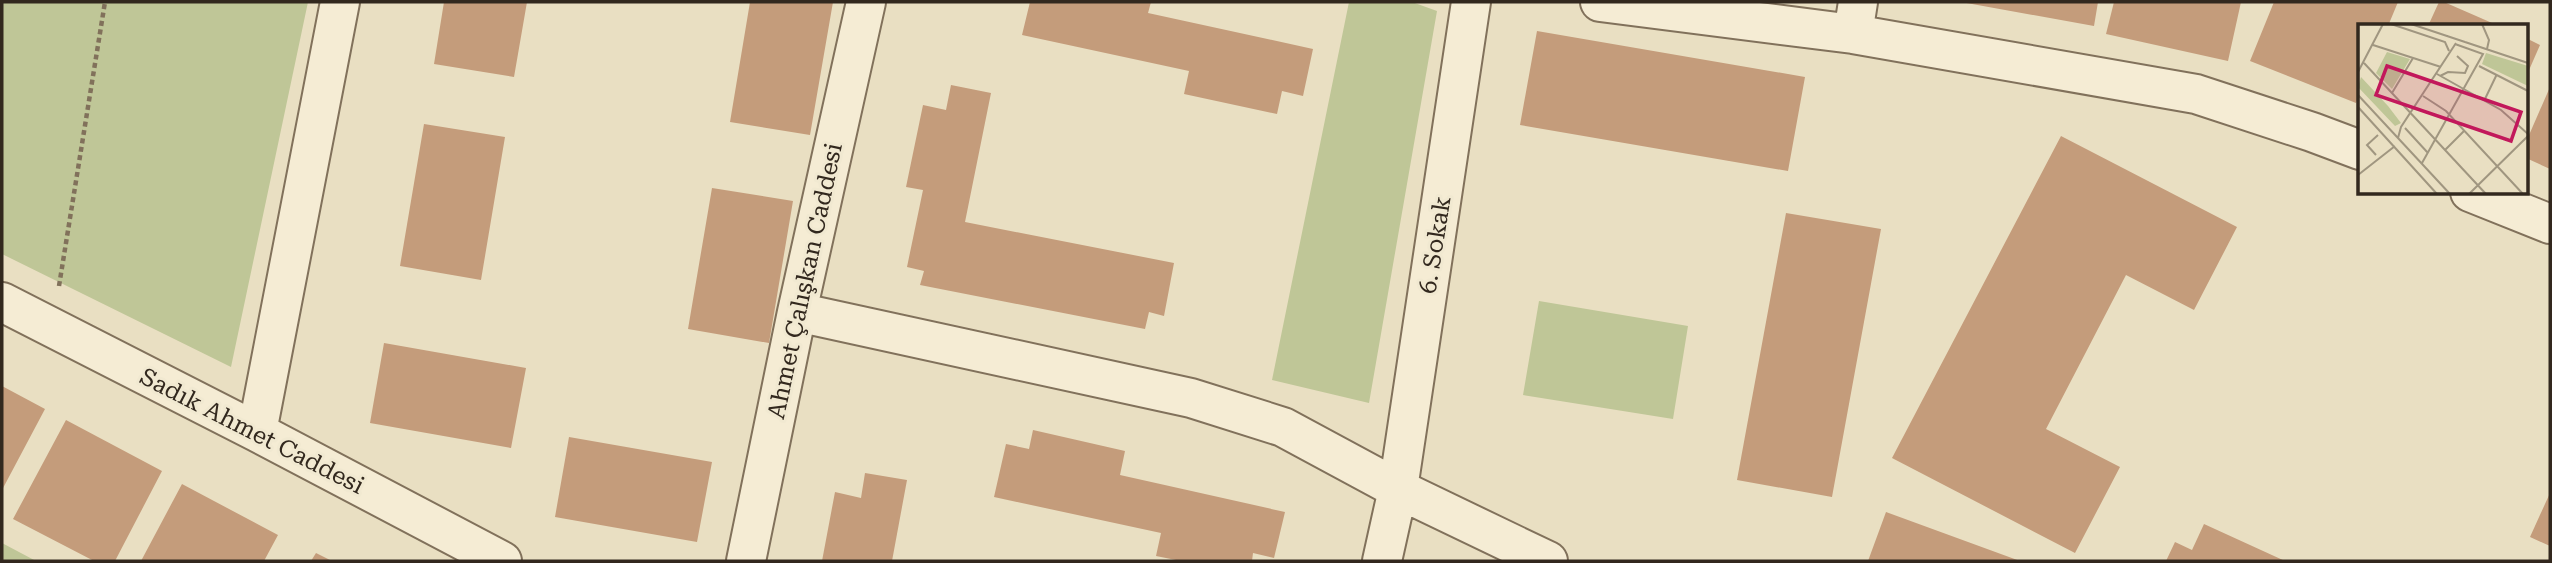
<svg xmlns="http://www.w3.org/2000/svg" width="2552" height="563" font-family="'Roboto Serif',serif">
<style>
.green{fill:#bfc697}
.building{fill:#c49c7b}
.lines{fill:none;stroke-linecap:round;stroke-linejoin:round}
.street-casing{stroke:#81715b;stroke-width:42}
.path{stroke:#81715b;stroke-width:4.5;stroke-dasharray:5 3.5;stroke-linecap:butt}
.street{stroke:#f5ecd4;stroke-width:38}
.labels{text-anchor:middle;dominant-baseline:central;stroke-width:6;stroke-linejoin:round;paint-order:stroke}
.street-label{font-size:24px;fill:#32281e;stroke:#f1e9d1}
.inset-road{fill:none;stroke:#a09680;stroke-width:2}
.view{fill:#c2185b;fill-opacity:0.15;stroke:#c2185b;stroke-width:3.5}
.inset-edge{fill:none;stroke:#32281e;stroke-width:3.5}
</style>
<rect width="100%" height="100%" fill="#e9dfc2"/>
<path class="green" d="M2,2H308L231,367L2,254Z
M1349,2H1412L1437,11L1369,403L1272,380Z
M1539,301L1688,326L1673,419L1523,395Z
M2,543L36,561H2Z"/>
<path class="building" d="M444,2H527L514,77L434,64Z
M750,2H833L810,135L730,122Z
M1030,2H1151L1148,13L1313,49L1303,96L1282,91L1277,114L1184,94L1189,71L1022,35Z
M1961,2H2098L2094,26Z
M2114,2H2241L2228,61L2106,34Z
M2274,2H2398L2388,26H2360V95L2356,103L2250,61Z
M2439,2H2444L2499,26H2428Z
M1537,31L1805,77L1788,171L1520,125Z
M2526,38L2540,45L2526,77Z
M951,85L991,93L965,222L1174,263L1164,316L1149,312L1145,329L920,285L924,271L907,267L923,190L906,187L923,105L946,110Z
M2550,87V169L2526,158V142Z
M424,124L505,137L481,280L400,266Z
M2061,136L2237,227L2194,310L2126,275L2046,429L2120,467L2075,553L1892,458Z
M712,188L793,201L769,343L688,329Z
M1786,213L1881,229L1832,497L1737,480Z
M384,343L526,368L511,448L370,423Z
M2,386L45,409L2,490Z
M66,420L162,471L115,561H94L13,519Z
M1033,430L1125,451L1120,475L1285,512L1274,558L1253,553L1252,561H1181L1156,556L1161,533L994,497L1006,444L1029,449Z
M569,437L712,462L697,542L555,517Z
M865,473L907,480L892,561H822L835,492L861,498Z
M182,484L278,535L264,561H141Z
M2550,493V546L2530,537Z
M1886,512L2020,561H1868Z
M2204,524L2285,561H2166L2175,542L2192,550Z
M316,553L332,561H311Z"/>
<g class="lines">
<defs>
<path id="street" d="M1600,2L1853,34L2196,94L2312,132L2360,150
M1853,34L1858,2
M2470,192L2550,224
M2,302L257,432L502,561
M797,312L1191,398L1283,427L1398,489L1548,561
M257,432L340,2
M746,561L797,312L866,2
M1382,561L1398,489L1471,2"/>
</defs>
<use href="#street" class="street-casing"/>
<path class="path" d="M59,286L105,2"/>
<use href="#street" class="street"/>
</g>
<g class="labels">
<g class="street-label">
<text transform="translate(1435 245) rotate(-81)">6. Sokak</text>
<text transform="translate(805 281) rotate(-78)">Ahmet Çalışkan Caddesi</text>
<text transform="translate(252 431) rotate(27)">Sadık Ahmet Caddesi</text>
</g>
</g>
<g transform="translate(2358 24)">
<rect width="170" height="170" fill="#e9dfc2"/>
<path d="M29,28L52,35L34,65L18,49ZM128,29L170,42V62L124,40ZM3,53L30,82L43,99L37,102L0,63Z" fill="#bfc697"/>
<path class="inset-road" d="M33,0L87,18L91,27M53,0L107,18M124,0L131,16L129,25M89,12L170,39M15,21L83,43M6,39L128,170M121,42L170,67M0,48L25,0M79,50L143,86L170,110M82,52L90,48L107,49L110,42L99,32M34,69L55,34M0,71L92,170M65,72L88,87L165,170M126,77L139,50M0,83L79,170M47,104L70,129M40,114L43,103L98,19M87,126L107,106M18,131L9,121L20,111M64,139L125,30L97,20M0,151L37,122M111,170L170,112"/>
<path class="view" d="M29,42L163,88L153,117L18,71Z"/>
<rect width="170" height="170" class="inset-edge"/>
</g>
<rect width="2552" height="563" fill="none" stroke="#32281e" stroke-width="7"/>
</svg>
